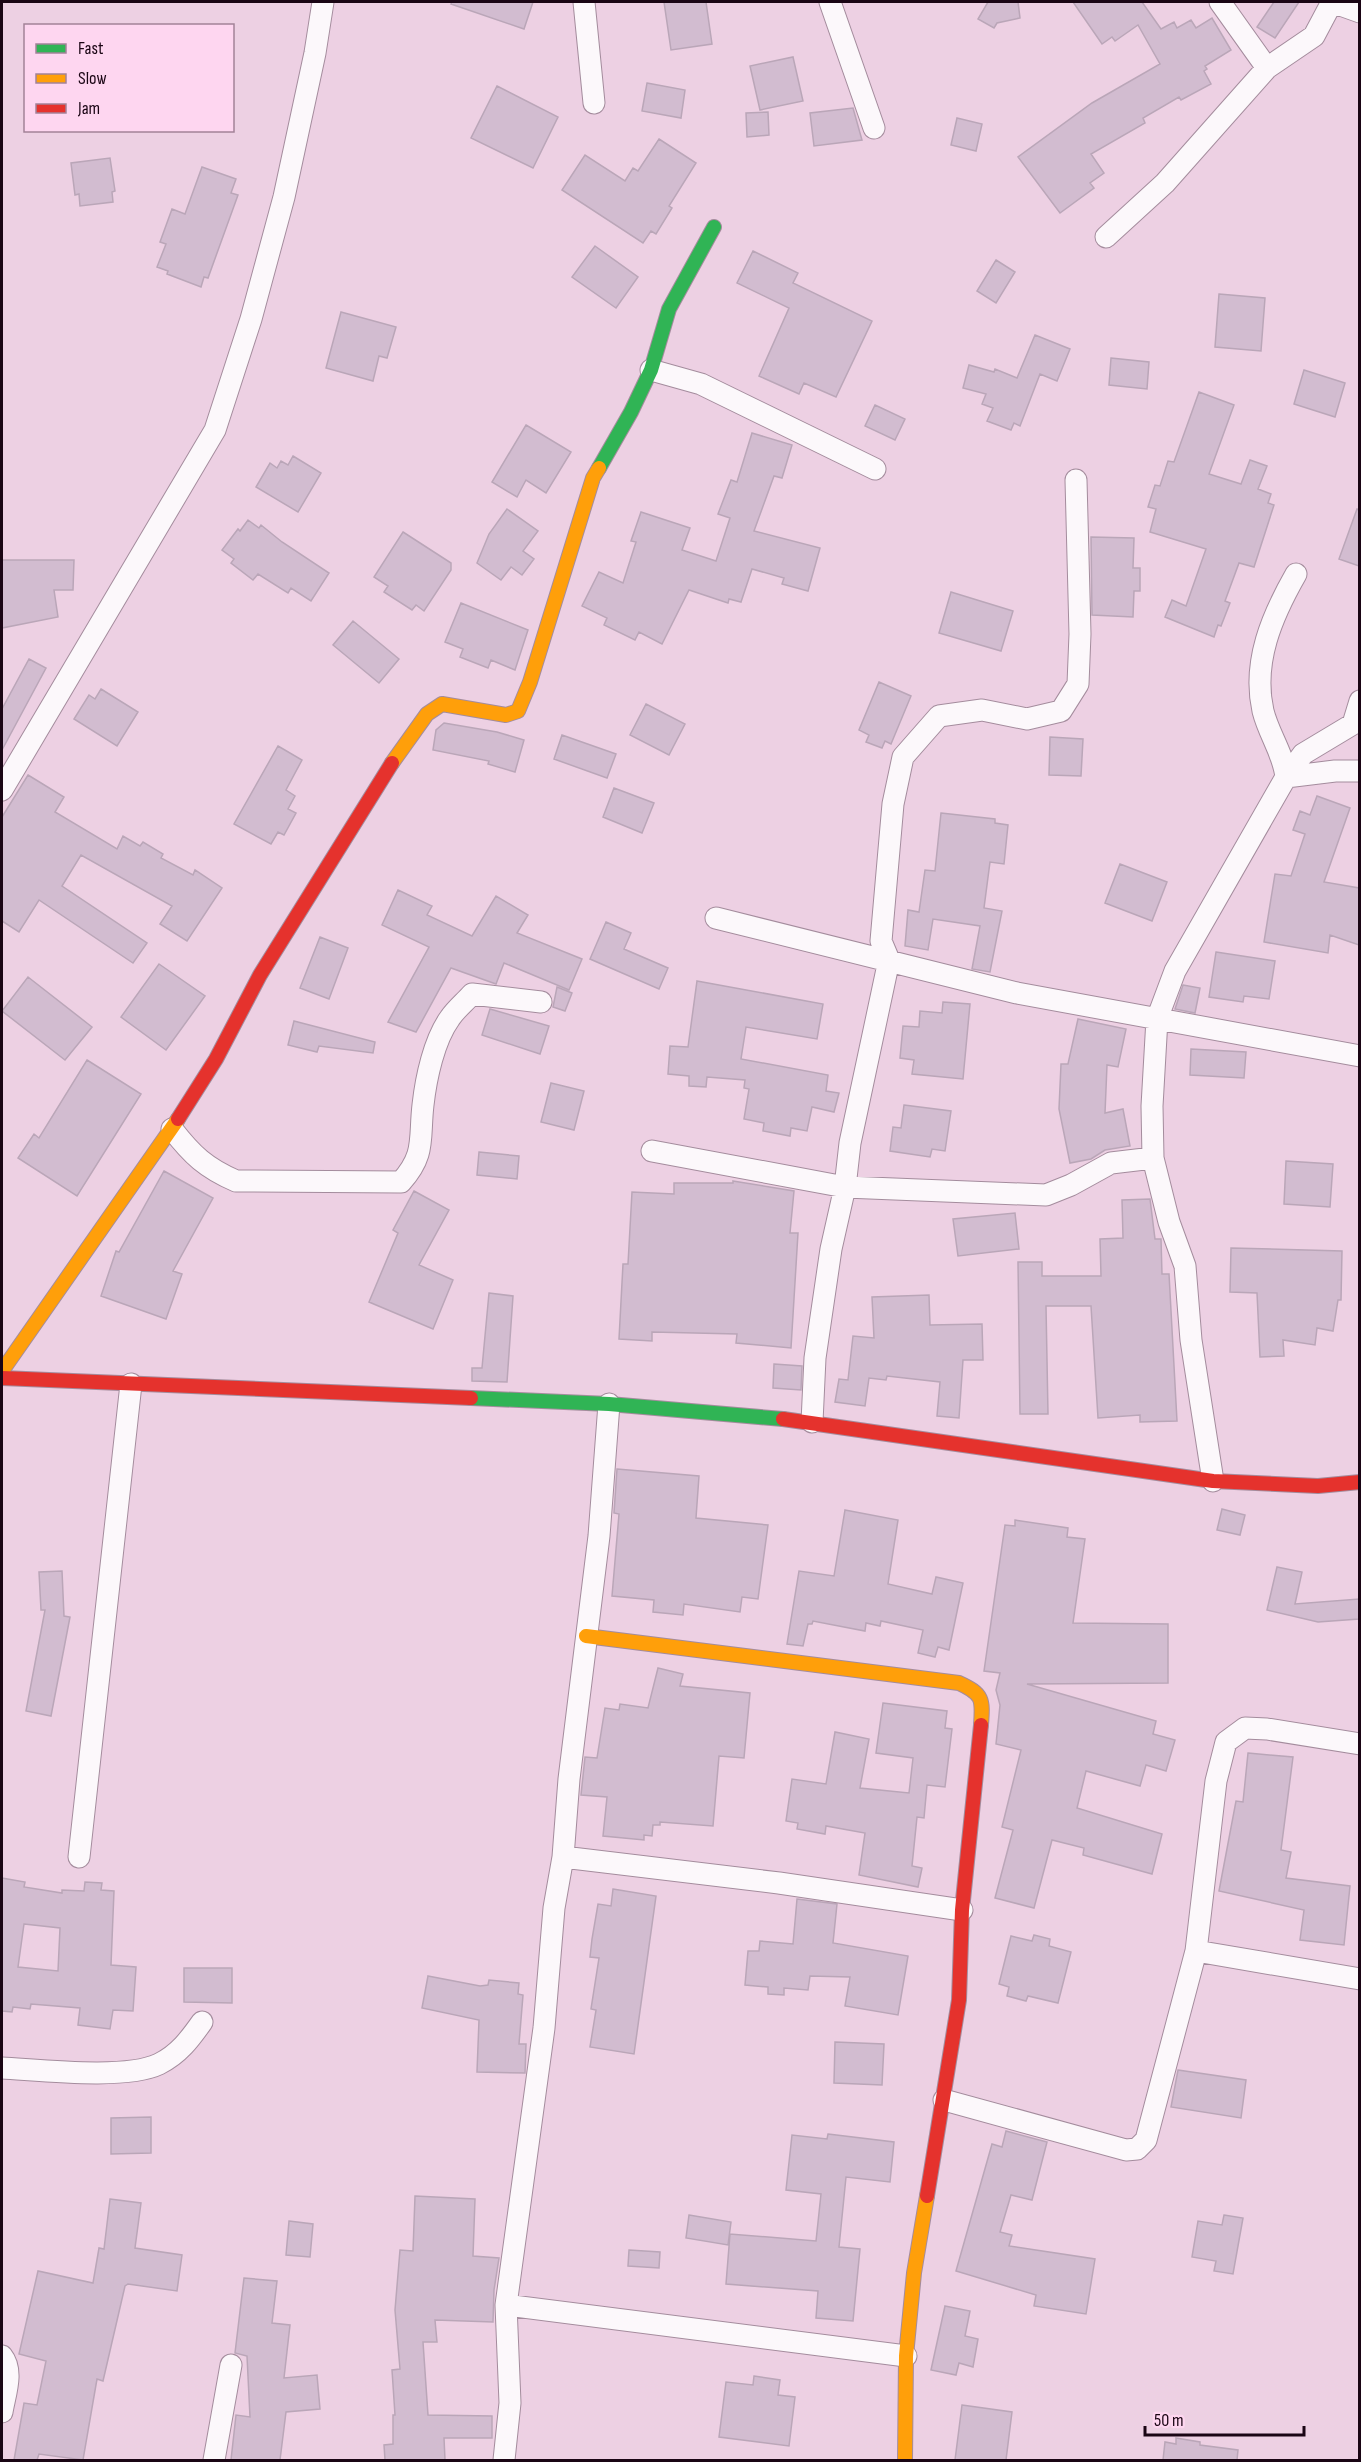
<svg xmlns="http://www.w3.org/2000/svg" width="1361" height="2462" font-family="'Sofia Sans Condensed',sans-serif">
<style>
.building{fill:#d2bcd0;stroke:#baa6b8;stroke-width:1.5;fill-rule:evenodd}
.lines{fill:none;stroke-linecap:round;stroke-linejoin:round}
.street-casing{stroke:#a48c9d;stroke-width:23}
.fast-casing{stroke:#a48c9d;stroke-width:16}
.slow-casing{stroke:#a48c9d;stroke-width:16}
.jam-casing{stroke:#a48c9d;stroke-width:16}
.street{stroke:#fcf8fb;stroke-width:21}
.fast{stroke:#30b455;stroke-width:14}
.slow{stroke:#ff9f0a;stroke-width:14}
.jam{stroke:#e5322d;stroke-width:14}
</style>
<rect width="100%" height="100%" fill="#edd0e3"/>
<path class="building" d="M452,2H533L524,29L451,4Z
M664,2H706L712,44L671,50Z
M988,2H1018L1020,18L997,23L994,28L978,19Z
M1073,2H1142L1161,29L1174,22L1177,28L1191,20L1196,28L1212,18L1231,50L1205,66L1207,69L1204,71L1211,84L1181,100L1179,97L1143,118L1145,123L1091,154L1104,173L1090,183L1094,188L1060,213L1018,157L1092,103L1160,64L1138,25L1115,41L1112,37L1102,44Z
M1274,2H1299L1275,38L1257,27Z
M793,57L803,101L760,110L750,66Z
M647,83L685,90L681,118L642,111Z
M497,86L558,117L533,168L471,138Z
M853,108L862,140L814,146L810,113Z
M768,112L769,135L747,137L746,113Z
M957,118L982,124L976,151L951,145Z
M659,139L696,163L669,206L672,208L656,234L651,231L643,243L562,190L585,155L625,181L633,168L638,171Z
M110,158L115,191L112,192L113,202L80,206L79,194L75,195L71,163Z
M202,167L236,179L231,193L238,195L208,278L204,277L201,287L167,274L168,271L157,267L166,244L160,242L172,209L185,214Z
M595,246L638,277L616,308L572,277Z
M753,251L798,273L793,283L872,321L836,397L804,383L799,394L759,376L789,308L737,283Z
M996,260L1015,272L996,303L977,291Z
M1219,294L1265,298L1261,351L1215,347Z
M341,312L396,327L387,358L379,356L373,381L326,368Z
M1035,335L1070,349L1057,381L1040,374L1020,426L1014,423L1011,430L987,421L993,408L982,404L986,394L963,388L969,365L994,372L995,369L1017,378Z
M1111,358L1149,362L1147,389L1109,385Z
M1304,370L1345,383L1335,417L1294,404Z
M1199,392L1234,405L1209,474L1241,484L1250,460L1267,466L1258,489L1271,494L1268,503L1274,505L1254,567L1239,563L1225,601L1230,603L1221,626L1218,625L1214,637L1165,617L1172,600L1186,606L1206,549L1150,532L1156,509L1148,507L1155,485L1160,486L1168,461L1174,462Z
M875,405L905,419L895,440L865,426Z
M526,425L571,452L546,493L526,480L517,497L492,482Z
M752,433L792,445L782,478L774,476L754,531L820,548L808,591L782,584L784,578L752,569L741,602L729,599L728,603L689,590L662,644L639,632L635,640L604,625L607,618L582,606L599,572L623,583L636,542L631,541L641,512L690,528L682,550L716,561L730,518L718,514L731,480L737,482Z
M293,456L321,473L298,512L256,487L270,463L277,468L281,461L288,465Z
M507,509L538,531L523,551L534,559L522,575L511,567L501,580L477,563L489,534Z
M1357,509L1359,510V566L1339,559Z
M248,520L259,528L261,525L282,542L329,573L311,601L291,588L288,593L258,574L253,580L231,563L234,559L222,550L238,529L240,531Z
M403,532L451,563V570L424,611L416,605L412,610L384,592L388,586L374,577Z
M1091,537L1134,538L1133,568H1140V591H1134L1133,617L1092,615Z
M2,560H74L73,590H54L58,617L2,628Z
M951,592L1013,611L1001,651L939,633Z
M461,603L528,630L515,670L491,660L488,668L460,657L463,649L445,642Z
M353,621L399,659L379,683L333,645Z
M29,659L46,668L2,750V709Z
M879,682L911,696L891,744L885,741L882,748L866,742L869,735L859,730Z
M101,689L138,712L117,746L74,719L89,695L95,699Z
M646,704L685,724L669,755L630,735Z
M444,723L497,732L524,740L515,772L488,764L489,761L433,750L436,730Z
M562,735L616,754L607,778L554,759Z
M1050,737L1083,739L1081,776L1049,775Z
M278,746L302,760L286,790L295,796L288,809L296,813L284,835L278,832L271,844L234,824Z
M28,775L64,797L55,812L117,849L123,836L140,846L143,842L163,854L161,858L193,875L195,870L222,888L187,941L160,924L172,906L81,855L62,886L147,943L133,963L39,900L19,932L2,921V817Z
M614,788L654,803L642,833L603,817Z
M1317,796L1350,808L1324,882L1359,888V945L1330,935L1328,953L1264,942L1275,874L1291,876L1305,834L1293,830L1300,811L1310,815Z
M941,813L995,819V823L1008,825L1004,864L990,862L984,908L1002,911L990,972L972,969L980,926L933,919L928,950L905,946L908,910L919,912L925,870L935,871Z
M1120,864L1167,882L1152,921L1105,903Z
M398,890L432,906L427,915L472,936L496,896L528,915L517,933L582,959L569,990L504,963L496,984L451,968L416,1032L388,1022L429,947L382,925Z
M606,922L631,933L624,949L668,968L659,989L590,959Z
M320,937L348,948L329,999L300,988Z
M1216,952L1275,961L1269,999L1244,996L1243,1002L1209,997Z
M159,964L205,996L166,1050L121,1017Z
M28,977L92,1027L65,1060L2,1011Z
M697,981L823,1004L817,1039L746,1027L741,1059L828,1075L826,1091L839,1093L834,1112L812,1107L807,1131L791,1128L790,1136L763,1131L764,1123L744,1119L749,1089L744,1088L745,1080L707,1077L706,1087L689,1086V1076L668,1074L670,1046L688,1047Z
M1183,985L1200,988L1195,1013L1175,1009Z
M557,987L572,993L565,1011L553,1007Z
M943,1002L970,1004L963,1079L912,1074L914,1060L900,1058L903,1026L919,1027L920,1011L942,1013Z
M490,1009L549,1026L540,1054L482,1035Z
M1078,1019L1126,1029L1118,1067L1107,1065L1105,1113L1123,1109L1130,1146L1105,1150L1091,1159L1070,1163L1059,1109L1061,1064H1068Z
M294,1021L375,1042L373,1053L319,1046L317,1052L288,1045Z
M1191,1049L1246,1052L1244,1078L1190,1075Z
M87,1060L141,1094L77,1196L18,1158L34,1134L39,1138Z
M551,1083L584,1091L574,1130L541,1122Z
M904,1105L951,1111L945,1151L932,1149L930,1157L890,1151L893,1127L901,1128Z
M479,1152L519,1156L517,1179L477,1175Z
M1286,1161L1333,1164L1330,1207L1284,1204Z
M164,1171L213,1198L173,1271L182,1274L166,1319L101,1296L116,1251L119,1252Z
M733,1181L794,1191L790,1233H798L791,1348L736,1343L737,1334L652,1332V1341L619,1339L623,1264H628L632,1192L674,1194V1183H733Z
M414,1191L449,1210L419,1265L453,1280L433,1329L369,1302L398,1233L393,1230Z
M1150,1199L1155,1239H1161L1162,1274H1169L1177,1421L1140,1422V1415L1098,1418L1091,1306H1046L1048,1414H1020L1018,1262H1042V1276H1101L1100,1239L1123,1238L1122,1200Z
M1015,1213L1019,1249L958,1256L953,1219Z
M1231,1248L1342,1251L1341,1300H1338L1333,1331L1317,1328L1315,1345L1283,1340L1284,1356L1260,1357L1257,1293L1230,1292Z
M489,1293L513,1296L507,1382L472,1381V1368H482Z
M929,1295L930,1325L982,1324L983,1360H963L959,1418L937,1416L940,1382L887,1376L886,1380L869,1378L865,1406L835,1402L839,1379L848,1380L853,1336L874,1338L872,1297Z
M774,1364L802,1366L801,1390L773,1388Z
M617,1469L699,1476L696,1518L768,1525L758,1599L742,1597L740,1612L684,1604L683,1615L653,1612L654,1600L612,1596L619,1514L614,1513Z
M1222,1509L1245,1515L1240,1535L1217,1530Z
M845,1510L898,1520L888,1584L932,1594L936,1577L963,1583L949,1650L938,1647L935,1657L918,1653L923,1630L881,1621L880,1626L866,1623L865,1631L813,1621L812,1624H808L803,1646L787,1644L799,1571L834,1576Z
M1015,1520L1068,1528L1067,1537L1085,1539L1073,1623L1168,1624V1683L1027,1684L1156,1721L1153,1734L1175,1740L1166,1771L1146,1765L1140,1786L1086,1771L1077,1808L1162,1834L1152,1874L1083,1855L1084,1848L1052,1840L1034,1908L995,1898L1013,1830L1002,1827L1021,1750L996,1744L1000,1705L996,1690L1000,1673L984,1671L1005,1525L1015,1526Z
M1277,1567L1302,1572L1295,1604L1359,1599V1619L1318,1622L1267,1610Z
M62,1571L64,1616L70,1617L51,1716L26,1711L45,1610H41L39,1572Z
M658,1668L683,1674L680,1686L750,1693L744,1758L719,1756L713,1826L660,1822V1825H653L652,1836L644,1835V1840L603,1836L607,1797L581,1795L585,1757L597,1758L605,1708L619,1710L620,1704L648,1708Z
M883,1703L947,1711L945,1728L952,1729L945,1787L927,1785L924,1818L917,1817L912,1866L922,1868L918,1887L859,1875L865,1833L826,1826L825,1834L797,1829L798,1823L786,1821L792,1779L826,1784L835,1732L869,1739L860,1788L909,1793L913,1758L876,1753Z
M1248,1753L1293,1757L1281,1850L1291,1852L1286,1878L1350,1886L1344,1945L1300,1940L1304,1910L1219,1891L1236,1801L1243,1802Z
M2,1878L25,1882L24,1887L62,1893V1890L84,1891L85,1882L102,1883L101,1890L114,1891L111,1965L136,1967L133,2011L113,2010L110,2029L78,2025L80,2008L31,2004L30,2009L13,2007L12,2012L2,2011ZM24,1924L60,1928L58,1971L18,1967Z
M613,1889L656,1896L634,2054L590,2047L596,2010L591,2009L599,1958L590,1957L592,1939L598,1904L611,1906Z
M797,1899L837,1904L833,1943L908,1956L898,2015L845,2006L850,1977L810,1976L808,1990L784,1988V1995L768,1994V1987L745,1985L748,1951H759L760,1941L793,1944Z
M1034,1935L1050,1939L1049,1946L1071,1952L1058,2003L1028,1996L1026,2001L1007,1996L1009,1987L999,1984L1011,1936L1032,1941Z
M184,1968H232V2003L184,2002Z
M428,1976L480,1986L488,1985L489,1980L519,1983L518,1994L523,1995L519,2044H526L525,2073L477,2072L479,2020L422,2008Z
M835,2042L884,2044L882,2085L834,2083Z
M1178,2070L1246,2080L1241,2118L1171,2107Z
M151,2117V2153L111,2154V2118Z
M1006,2131L1047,2142L1032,2200L1011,2195L1000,2232L1012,2235L1009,2246L1095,2259L1086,2314L1034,2306L1036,2295L956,2271L992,2144L1002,2147Z
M828,2134L894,2142L890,2182L846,2177L839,2247L860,2249L853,2321L816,2318L818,2291L726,2284L730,2234L816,2241L821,2194L786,2190L792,2135L827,2139Z
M415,2196L475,2199L473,2256L499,2258L494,2290L493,2322L435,2320L437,2342H423L428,2415L492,2416V2438H444L445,2460H385L384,2445L393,2444V2415H395L392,2370L400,2369L395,2310L400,2250L413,2251Z
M110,2199L141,2203L135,2248L182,2255L177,2291L128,2284L125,2286L103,2381L97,2379L83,2460L39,2454L37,2460H14L24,2403L37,2405L46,2361L19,2354L38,2271L93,2283L99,2248L104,2249Z
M689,2215L731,2222L728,2245L686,2238Z
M1224,2215L1243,2218L1233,2274L1214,2271L1216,2261L1192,2257L1198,2221L1222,2225Z
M289,2221L313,2224L310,2257L286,2255Z
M629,2250L660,2252L659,2268L628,2266Z
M244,2278L277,2281L272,2323L290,2325L284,2378L317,2375L320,2409L286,2412L280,2460H231L236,2415L250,2417L247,2356L235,2353Z
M945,2306L970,2311L965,2336L978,2339L973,2367L959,2363L956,2375L931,2370Z
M754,2376L780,2380L778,2395L795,2397L789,2446L719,2437L726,2382L753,2385Z
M962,2405L1012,2412L1006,2460H955Z
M1176,2438L1200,2442V2445L1238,2450L1237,2460H1163L1165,2442L1176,2444Z"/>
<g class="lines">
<defs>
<path id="street" d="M584,2L594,103
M830,2L874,128
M1220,2L1267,68
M1332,2L1360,12
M1106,237L1165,183L1267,68L1314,36L1332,2
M651,370L701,384L875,469
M1296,574C1272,616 1252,662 1263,711C1269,735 1283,752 1286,777L1303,754L1353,724L1360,701
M2,790L215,430L251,319L284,197L315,53L323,2
M716,918L1017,993L1360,1056
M172,1129C192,1155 206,1168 236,1181L401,1182C426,1154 419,1139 423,1105C426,1078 434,1040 450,1018C456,1009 465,1002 472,994L541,1002
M652,1151L845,1187L1046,1195L1071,1185L1111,1163L1153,1158
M812,1422L815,1358L831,1249L845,1187L850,1143L889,960L881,941L893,804L903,757L939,716L982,710L1027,719L1061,711L1078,684L1080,634L1076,480
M1213,1481L1191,1340L1185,1266L1169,1222L1153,1158L1152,1106L1157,1019L1175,971L1286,777L1335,771H1360
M79,1857L131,1384
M563,1857L779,1883L962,1910
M1196,1951L1360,1979
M2,2068C40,2070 126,2080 159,2064C179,2054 190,2039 202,2022
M944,2100L1126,2150L1137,2149L1146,2140L1196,1951L1216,1781L1226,1742L1245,1728L1267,1729L1360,1744
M506,2305L906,2356
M2,2356C14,2371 5,2394 2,2412
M214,2460L231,2365
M504,2460L510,2403L506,2305L544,2028L554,1908L563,1857L569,1779L599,1536L609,1404"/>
<path id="fast" d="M599,468L631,412L651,370L669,309L714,227
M471,1398L609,1404L783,1419"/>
<path id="slow" d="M392,763L427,714L442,704L506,715L518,711L530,682L593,478L599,468
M2,1371L178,1119
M586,1636L959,1683C983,1694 983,1699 981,1725
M905,2460L906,2356L914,2273L927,2196"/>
<path id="jam" d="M178,1119L216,1059L260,975L392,763
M2,1378L471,1398
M783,1419L1213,1481L1318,1486L1360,1482
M927,2196L959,2000L962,1910L981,1725"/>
</defs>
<use href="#street" class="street-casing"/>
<use href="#fast" class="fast-casing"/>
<use href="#slow" class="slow-casing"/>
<use href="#jam" class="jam-casing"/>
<use href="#street" class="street"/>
<use href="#fast" class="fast"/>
<use href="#slow" class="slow"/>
<use href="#jam" class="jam"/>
</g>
<rect width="1361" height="2462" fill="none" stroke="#1a0514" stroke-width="6"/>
<rect x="24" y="24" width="210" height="108" fill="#fed6f0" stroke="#a38298" stroke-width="1.5"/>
<rect x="36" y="44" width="30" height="9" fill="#30b455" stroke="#a38298" stroke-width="1.5"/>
<text x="78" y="54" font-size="18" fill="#1a0514">Fast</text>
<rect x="36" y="74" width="30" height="9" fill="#ff9f0a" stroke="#a38298" stroke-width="1.5"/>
<text x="78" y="84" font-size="18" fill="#1a0514">Slow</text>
<rect x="36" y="104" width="30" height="9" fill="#e5322d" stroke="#a38298" stroke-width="1.5"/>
<text x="78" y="114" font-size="18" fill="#1a0514">Jam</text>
<path d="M1145 2426v9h159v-9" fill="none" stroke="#1a0514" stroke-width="3"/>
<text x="1154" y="2426" font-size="18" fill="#1a0514" stroke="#fed6f0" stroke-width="4.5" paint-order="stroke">50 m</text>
</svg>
